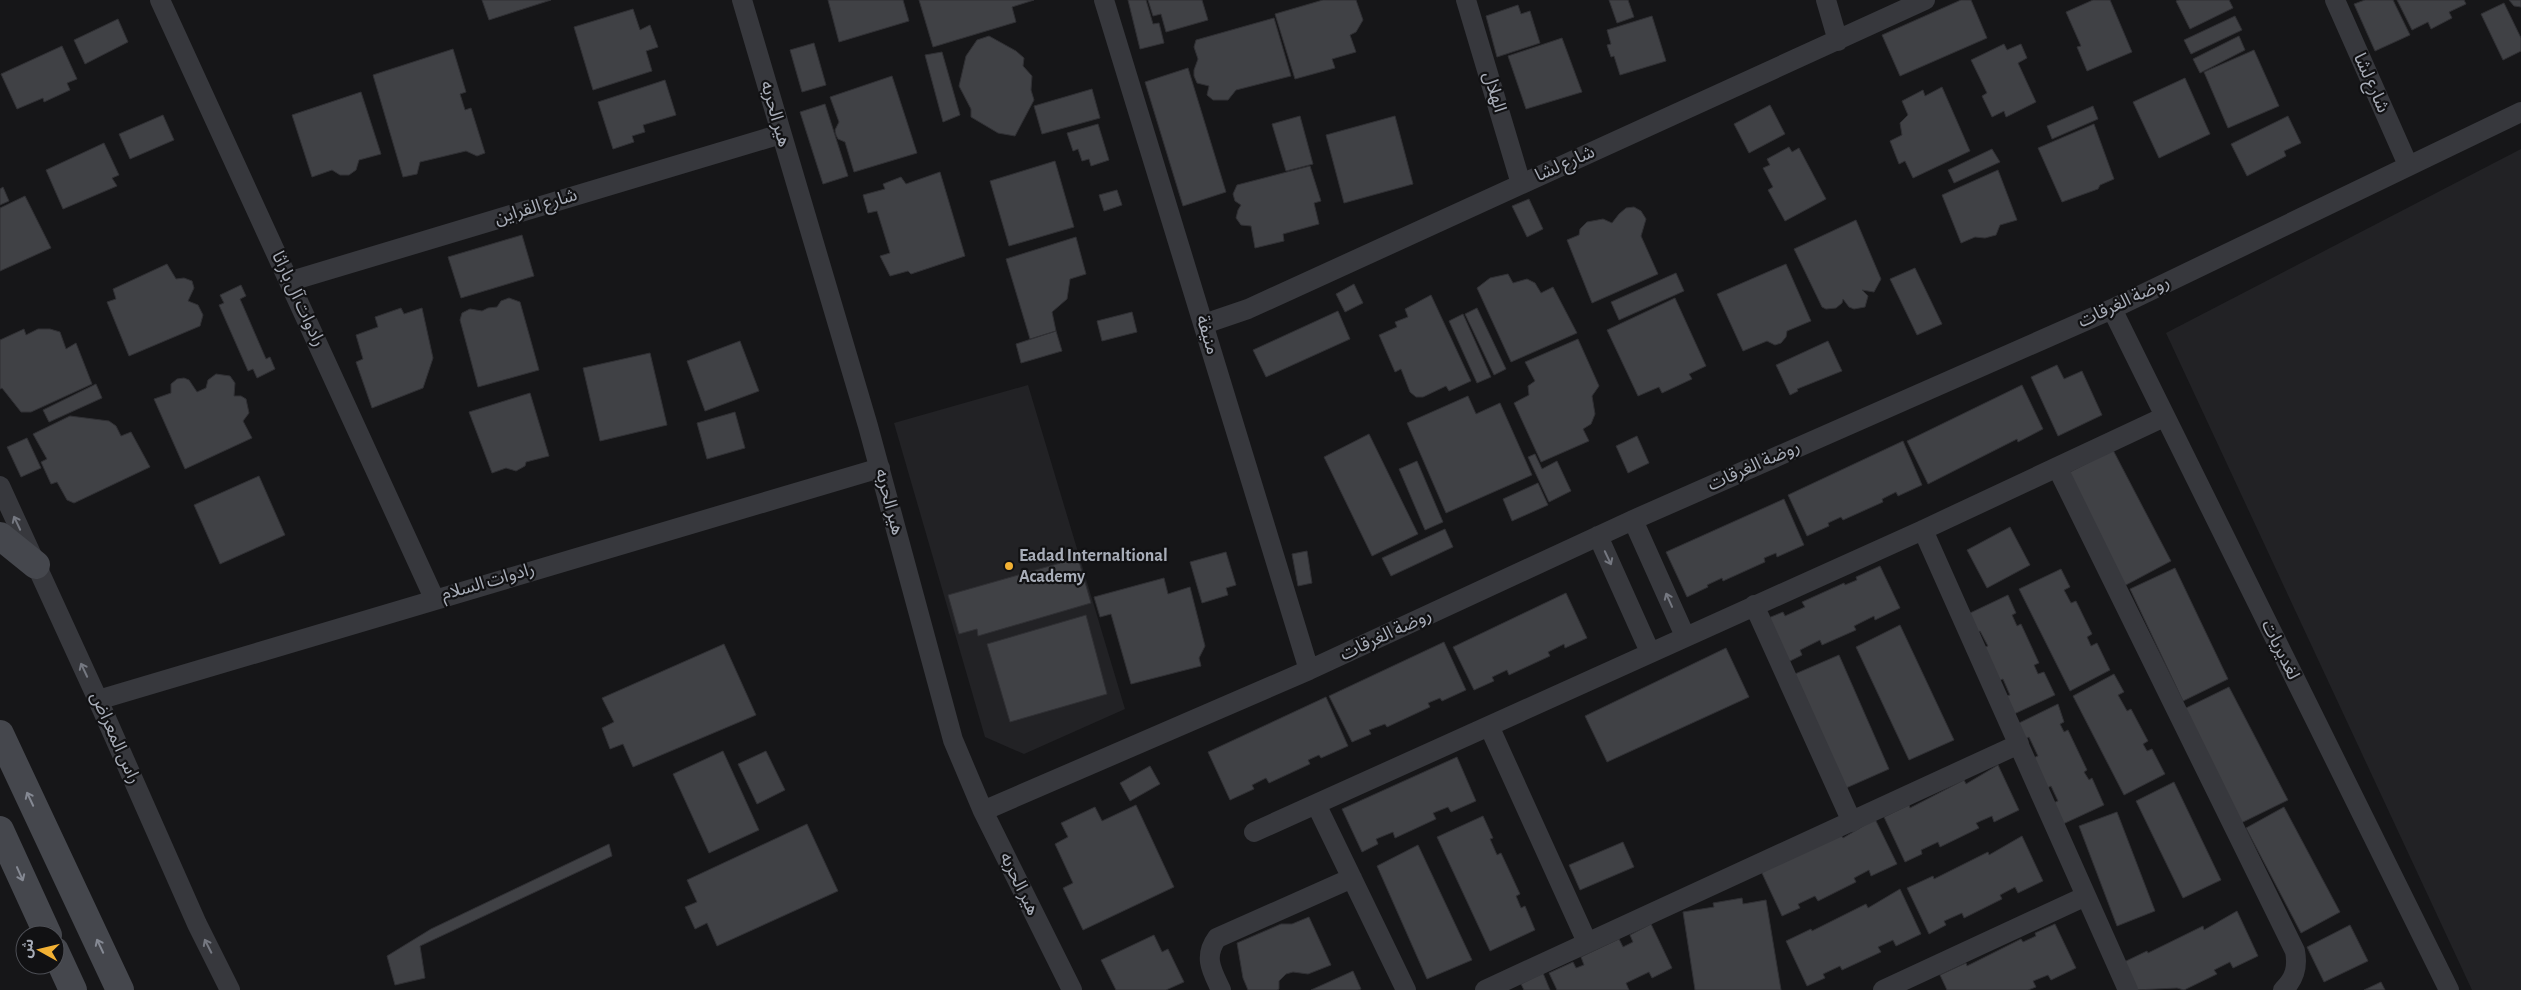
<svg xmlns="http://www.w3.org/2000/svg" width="2521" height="990" font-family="'Alegreya Sans','Noto Sans Arabic',sans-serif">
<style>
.built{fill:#222225}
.building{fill:#404145;stroke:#303034}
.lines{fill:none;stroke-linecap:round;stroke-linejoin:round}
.street{stroke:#37383d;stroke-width:20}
.secondary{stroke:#45474d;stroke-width:28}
.oneway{stroke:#757881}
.oneway2{stroke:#858993}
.poi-dot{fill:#f2b134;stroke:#111113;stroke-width:2}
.labels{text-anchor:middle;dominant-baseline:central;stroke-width:4.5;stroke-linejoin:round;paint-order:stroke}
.street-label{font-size:18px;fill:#a8adb8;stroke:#111113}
.poi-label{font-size:18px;font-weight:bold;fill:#a8adb8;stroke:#111113;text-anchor:start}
</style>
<rect width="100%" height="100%" fill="#161618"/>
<path class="built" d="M2521,149V990H2472L2166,333Z
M1028,385L1125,709L1024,754L985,737L894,423Z"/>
<path class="building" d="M482,0H551L489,20Z
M828,0H903L909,21L839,42Z
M919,0H1034L1012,7L1016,22L933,47Z
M1128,0H1146L1153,24L1159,23L1164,43L1140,49Z
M1148,0H1202L1208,20L1166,32L1161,14L1153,16Z
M1323,0H1356L1363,20L1356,32L1350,35L1356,52L1332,59L1335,68L1295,79L1275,14Z
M1609,0H1628L1634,17L1617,23Z
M1961,0H1971L1987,38L1900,76L1882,35Z
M2093,0H2110L2132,52L2087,71L2077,47L2081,46L2066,12Z
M2179,0H2229L2233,8L2190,29L2176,1Z
M2365,0H2393L2410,35L2375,51L2354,4Z
M2397,0H2464L2466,4L2449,12L2452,18L2431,29L2428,22L2412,30Z
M2509,0H2521V7L2514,6Z
M2504,3L2521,38V51L2503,60L2481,14Z
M1518,5L1521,14L1530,11L1540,43L1497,57L1486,16Z
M633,9L640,30L650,25L658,47L646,51L652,71L593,90L574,27Z
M1652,16L1666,61L1620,75L1614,56L1611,57L1607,45L1611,44L1607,30Z
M2235,16L2242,30L2191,54L2184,40Z
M1274,18L1291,76L1236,90L1228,100H1213L1207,95L1209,86L1197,83L1194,76V70L1198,59L1194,47L1196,40Z
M118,19L128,42L85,64L74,40Z
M989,36L1016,51L1024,58L1023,66L1032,76L1031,90L1034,100L1015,136L998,133L971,117V109L959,86L966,56L977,40Z
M2239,36L2245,50L2200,73L2193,59Z
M1562,38L1582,92L1526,109L1508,56Z
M814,43L826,85L802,92L790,50Z
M2004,44L2007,50L2021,44L2027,58L2018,63L2036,102L2006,117L2004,111L1992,117L1982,96L1987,93L1971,60Z
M62,46L77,79L67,83L70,90L44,102L43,98L17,109L1,74Z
M453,49L466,92L460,94L465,110L471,108L485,153L477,156L466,151L420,162L417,174L403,177L373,75Z
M2254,50L2279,106L2228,128L2204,72Z
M942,52L960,115L943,122L925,55Z
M1188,68L1226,192L1183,206L1145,82Z
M892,76L917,153L854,172L845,142L838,139L836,135L835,130L839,122L830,97Z
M2185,78L2210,134L2159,158L2133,102Z
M665,80L676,115L643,125L645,132L632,136L634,142L613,149L598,102Z
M1942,87L1970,151L1913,178L1905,161L1899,164L1890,141L1902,135L1900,123L1908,115L1902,101L1923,90L1925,96Z
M1092,89L1100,118L1042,134L1034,106Z
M361,92L381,154L359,160L356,170L349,175H340L332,170L312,177L292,115Z
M825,104L848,176L823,184L800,112Z
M1770,105L1785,134L1749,153L1734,124Z
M2093,106L2098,119L2052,139L2047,126Z
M163,115L174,140L130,159L119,134Z
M1300,116L1313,164L1286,171L1272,124Z
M1395,116L1413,184L1344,203L1326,135Z
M2288,116L2301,143L2284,151L2286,156L2247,176L2231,144Z
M1098,124L1109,160L1091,166L1089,159L1082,161L1078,149L1073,151L1067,133Z
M2094,124L2114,179L2100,185L2098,189L2062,202L2038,148Z
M104,143L119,175L112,178L117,186L63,209L46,170Z
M1789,147L1792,152L1799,148L1826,199L1785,221L1768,190L1773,187L1763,168L1770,165L1767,159Z
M1992,149L2000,162L1954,183L1948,170Z
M1055,161L1074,227L1009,246L990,181Z
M1310,166L1321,201L1314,203L1319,224L1283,234L1284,241L1255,248L1251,226L1241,225L1236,218L1238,210L1241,205L1235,201L1233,194L1237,185Z
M1998,170L2017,220L2000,225L1996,235L1985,238L1975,237L1961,243L1942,195Z
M940,172L965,256L911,274L908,271L890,276L880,256L890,253L877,211L868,213L863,195L885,189L883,184L901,177L906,184Z
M3,187L9,201L0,205V189Z
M1117,190L1122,205L1104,211L1099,195Z
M25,196L51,248L0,271V208Z
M1529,199L1543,229L1527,237L1512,206Z
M1634,207L1641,211L1646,219L1641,236L1658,274L1592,303L1567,240L1579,235L1580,229L1587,222L1603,219L1612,223L1619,214L1626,208Z
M1856,220L1881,279L1874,292L1862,290L1868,296L1865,307L1854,309L1849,307L1843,299L1842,303L1836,308L1826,309L1822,307L1794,249Z
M522,235L534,276L461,298L448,257Z
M1076,237L1086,274L1070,279L1067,299L1052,312L1056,331L1030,339L1006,259Z
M167,264L176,279L184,278L192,281L194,288L188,301L198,305L203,315L200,326L129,356L107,302L116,299L113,289Z
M1786,264L1811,321L1787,331L1786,337L1781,343L1775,345L1767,341L1743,351L1717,294Z
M1915,268L1942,324L1917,335L1890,279Z
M1676,273L1684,291L1619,320L1611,302Z
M1508,274L1513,283L1527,279L1535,283L1541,293L1553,287L1577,333L1511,362L1477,288L1490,278Z
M1354,284L1363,303L1345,312L1336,294Z
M241,285L246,296L240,299L266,359L270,357L275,369L257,378L253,369L248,371L219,305L224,303L220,295Z
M1431,295L1471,381L1449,391L1446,386L1423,397H1416L1410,392L1401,369L1395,372L1379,335L1397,327L1395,322L1408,317L1405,309Z
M509,298L520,302L539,370L478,387L460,320L462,313L470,309L482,311L488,308L497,307L501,301Z
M1675,298L1706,366L1689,374L1692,379L1662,393L1659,387L1638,396L1607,330Z
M401,308L404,314L422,308L433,358L423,388L372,408L356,362L363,359L356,335L378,327L375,317Z
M1477,308L1506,369L1494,375L1465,314Z
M1338,311L1350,339L1266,377L1253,350Z
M1132,312L1137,332L1102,341L1097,321Z
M1463,314L1491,377L1477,383L1449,321Z
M24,329L26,335L38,329H50L60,332L66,349L76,343L92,384L31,412H21L2,388L0,389V340Z
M1056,331L1062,351L1021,363L1016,344Z
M1578,339L1599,386L1592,396L1595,414L1591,424L1583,429L1589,441L1541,462L1514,403L1529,395L1528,386L1535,381L1525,362Z
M740,341L759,391L705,411L687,361Z
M1828,341L1842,371L1797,389L1798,391L1790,395L1776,365Z
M650,353L667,425L600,441L583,368Z
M2057,365L2064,379L2082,371L2102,415L2058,436L2031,377Z
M216,374L230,376L235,383L234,396H241L246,399L249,413L243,421L252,438L185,469L154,399L171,393V384L177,379L184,378L189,380L197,392L206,388L208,380Z
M96,384L102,398L49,422L43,410Z
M2022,385L2043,429L2018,442L2017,439L1928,484L1907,441Z
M530,393L549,456L526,462L525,466L516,471L506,468L492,473L469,412Z
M1468,396L1476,414L1500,403L1532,475L1446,513L1407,423Z
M735,412L745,448L707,459L697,423Z
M70,416L109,421L116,426L121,436L131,432L150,467L74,503L67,500L57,482L51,484L41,462L47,459L33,434Z
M1369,434L1418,534L1372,556L1324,457Z
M1637,436L1649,463L1628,473L1616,446Z
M27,438L41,468L21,477L7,447Z
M1903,441L1922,485L1898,496L1896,492L1882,499L1883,502L1843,520L1841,517L1828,523L1829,526L1807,536L1788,495Z
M2113,450L2171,561L2124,586L2068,473Z
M1535,454L1542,469L1557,461L1571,491L1549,502L1528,457Z
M1417,461L1443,522L1425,530L1399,469Z
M259,476L285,535L220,564L194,505Z
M1538,483L1548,505L1512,521L1503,499Z
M1784,499L1804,545L1777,557L1776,553L1764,558L1765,562L1723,581L1722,578L1707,585L1708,587L1687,597L1666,552Z
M2010,527L2030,565L1987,588L1967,550Z
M1445,529L1453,547L1391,576L1382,558Z
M1307,551L1312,583L1298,586L1292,554Z
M1226,552L1236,585L1226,588L1228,595L1202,603L1190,562Z
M1078,558L1091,603L978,636L977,629L959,634L948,595Z
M1880,566L1900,608L1875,620L1874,616L1854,626L1856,630L1822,645L1820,640L1800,650L1802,655L1786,663L1766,619L1783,612L1785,616L1805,607L1802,602L1844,583L1845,585L1857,580L1856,577Z
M2175,568L2228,679L2183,701L2130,589Z
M2061,569L2070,587L2064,590L2071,603L2076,601L2092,634L2087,637L2091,646L2097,643L2110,670L2070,691L2019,589Z
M1164,578L1168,594L1190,587L1205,646L1199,658L1201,666L1131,684L1111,614L1100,617L1094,597Z
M1566,593L1587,638L1565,648L1564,644L1548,652L1550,656L1509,675L1507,670L1492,677L1494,681L1474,690L1453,647Z
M2008,595L2016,613L2012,615L2017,626L2021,624L2039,663L2034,665L2038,674L2044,672L2055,695L2014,714L2006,696L2010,695L2003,679L1998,681L1983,648L1988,646L1980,631L1977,633L1968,614Z
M1086,615L1107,694L1010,722L987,644Z
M1900,625L1954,740L1909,760L1856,647Z
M1444,642L1466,690L1442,701L1440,698L1428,703L1430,707L1387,727L1385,724L1369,730L1371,734L1352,742L1329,696Z
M724,644L756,715L633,767L623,744L610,749L602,728L614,722L602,698Z
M1726,648L1749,697L1607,762L1585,716Z
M1839,655L1889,769L1846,788L1795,674Z
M2114,674L2124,692L2118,695L2127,711L2131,709L2148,741L2143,744L2147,751L2152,749L2165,774L2124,795L2073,696Z
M2229,687L2288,800L2241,823L2184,709Z
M1326,697L1348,746L1321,758L1319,755L1308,760L1310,764L1269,783L1266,778L1252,785L1254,789L1230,800L1208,752Z
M2058,704L2064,722L2060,724L2064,732L2068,730L2087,770L2084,772L2089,780L2092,778L2104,805L2063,824L2053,803L2058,801L2051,786L2047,788L2033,758L2038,756L2029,737L2024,740L2017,724Z
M723,751L759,830L709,853L673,774Z
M766,751L785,790L757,804L738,764Z
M1457,757L1476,801L1451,812L1448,807L1433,813L1436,819L1395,838L1393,832L1376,839L1378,844L1362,852L1342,809Z
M1998,765L2019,810L1994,822L1992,816L1976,823L1979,828L1940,847L1938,842L1921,850L1922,854L1905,862L1884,817L1909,805L1910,808L1964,780L1966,784Z
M1150,766L1160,784L1130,801L1120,783Z
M2174,782L2221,880L2183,898L2136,801Z
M1136,805L1174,887L1083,930L1063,888L1073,883L1055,844L1068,837L1061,823L1095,807L1102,821Z
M2284,807L2340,912L2301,933L2246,828Z
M2117,812L2155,911L2117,926L2079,826Z
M1483,816L1493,838L1490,839L1497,855L1501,853L1520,894L1516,896L1521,908L1525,906L1535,930L1490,951L1437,837Z
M1875,819L1897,864L1871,876L1869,870L1854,878L1856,882L1818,901L1815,896L1798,904L1800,908L1782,916L1761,871L1841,835L1843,838Z
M807,824L838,891L717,946L707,923L695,929L685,907L697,902L687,880Z
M2022,836L2043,881L2018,893L2015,887L2000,895L2002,899L1964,918L1962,913L1944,921L1946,925L1929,934L1907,888L1933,876L1934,879L1988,852L1989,855Z
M1623,842L1634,867L1580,890L1569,865Z
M609,844L612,856L420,946L425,978L395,985L387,956L431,929Z
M1418,845L1472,960L1427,979L1377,866Z
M1900,889L1921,934L1896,946L1893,940L1878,947L1881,952L1842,970L1840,966L1823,974L1825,978L1807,986L1786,941L1811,929L1812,931L1866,904L1868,908Z
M1742,898L1743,904L1766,900L1781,990H1695L1683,912L1714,907L1713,903Z
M2237,911L2258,956L2233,968L2230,962L2214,970L2217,974L2184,990L2177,988L2135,990L2122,963L2147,951L2148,953L2203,926L2204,930Z
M1309,917L1331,965L1308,974L1293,972L1286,974L1279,981V989L1277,990H1248L1243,978L1237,943L1281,924H1292Z
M1651,924L1672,968L1652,978L1649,972L1626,983L1629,990H1557L1549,973L1573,962L1576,968L1584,965L1581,957L1619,939L1623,947L1633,942L1630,935Z
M2055,924L2076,968L2051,980L2048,975L2033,981L2036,987L2028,990H1947L1940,975L1966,963L1967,966L2021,939L2023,942L2036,936L2035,933Z
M2350,925L2368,961L2324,982L2307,947Z
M1154,935L1162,952L1168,949L1184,982L1166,990H1116L1101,960Z
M1353,971L1361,989L1358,990H1311Z
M1543,973L1550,990H1524L1521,984Z
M2381,982L2385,990H2364Z"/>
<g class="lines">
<path class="street" d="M160,0L434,598
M742,0L868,426L953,740L983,811L1072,990
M1104,0L1309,670
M1466,0L1521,184
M1826,0L1838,41
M2335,0L2408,165
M291,281L781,134
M2112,309L2449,990
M1204,324L1248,309L1925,0
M2057,467L2295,951C2298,967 2295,979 2283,990
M0,486L98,700L197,924L230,990
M1633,520L1685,636
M1923,530L2128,990
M1598,536L1650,652
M1754,605L1852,822
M98,700L880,468
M1489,726L1587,942
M1316,804L1406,990
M983,811L1309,670L1633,520L2112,309L2521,112
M1254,832L1923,530L2164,417
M1221,990C1212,971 1203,957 1217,938L1352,878
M1485,990L2019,744
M1883,990L2086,896"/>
<path class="secondary" d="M0,536L36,565
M0,734L120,990
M0,830L48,935
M55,951L73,990"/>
</g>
<defs><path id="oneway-shaft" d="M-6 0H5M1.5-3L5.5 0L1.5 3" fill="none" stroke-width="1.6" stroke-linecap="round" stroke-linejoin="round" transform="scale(1.25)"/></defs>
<g class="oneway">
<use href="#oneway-shaft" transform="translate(17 523) rotate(-115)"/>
<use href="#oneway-shaft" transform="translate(1608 558) rotate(65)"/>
<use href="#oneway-shaft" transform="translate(1669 600) rotate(-114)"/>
<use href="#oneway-shaft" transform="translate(84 670) rotate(-115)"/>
<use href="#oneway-shaft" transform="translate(208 946) rotate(-117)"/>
</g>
<g class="oneway2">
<use href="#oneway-shaft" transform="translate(30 799) rotate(-115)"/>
<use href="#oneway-shaft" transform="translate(20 874) rotate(66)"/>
<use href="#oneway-shaft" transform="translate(100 946) rotate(-115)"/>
</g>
<circle class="poi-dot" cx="1009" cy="566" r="5"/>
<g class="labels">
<g class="street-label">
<text transform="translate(2371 83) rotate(66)">شارع لشا</text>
<text transform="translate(1494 92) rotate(73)">الهلال</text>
<text transform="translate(775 114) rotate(74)">هير الحربه</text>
<text transform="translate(1565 164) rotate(-24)">شارع لشا</text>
<text transform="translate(536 207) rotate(-17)">شارع القراين</text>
<text transform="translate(298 299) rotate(65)">رادوات آل باراثا</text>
<text transform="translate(2124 302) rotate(-25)">روضة الغرقات</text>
<text transform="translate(1207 335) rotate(73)">منيفة</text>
<text transform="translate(1754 466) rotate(-24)">روضة الغرقات</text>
<text transform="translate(889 502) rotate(75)">هير الحربه</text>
<text transform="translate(488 582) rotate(-16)">رادوات السلام</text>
<text transform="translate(1386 635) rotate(-25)">روضة الغرقات</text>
<text transform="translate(2280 650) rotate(64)">لغديريات</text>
<text transform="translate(115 738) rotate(66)">راس المعراض</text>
<text transform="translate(1019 884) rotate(64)">هير الحربه</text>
</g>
<g class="poi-label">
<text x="1019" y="556">Eadad Internaltional<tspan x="1019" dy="21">Academy</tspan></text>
</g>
</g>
<g transform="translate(40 950) rotate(278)"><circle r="24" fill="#111113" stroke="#4d4f55"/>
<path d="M0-4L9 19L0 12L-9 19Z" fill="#f2b134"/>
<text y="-8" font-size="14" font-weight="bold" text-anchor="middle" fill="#a8adb8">ش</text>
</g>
</svg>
